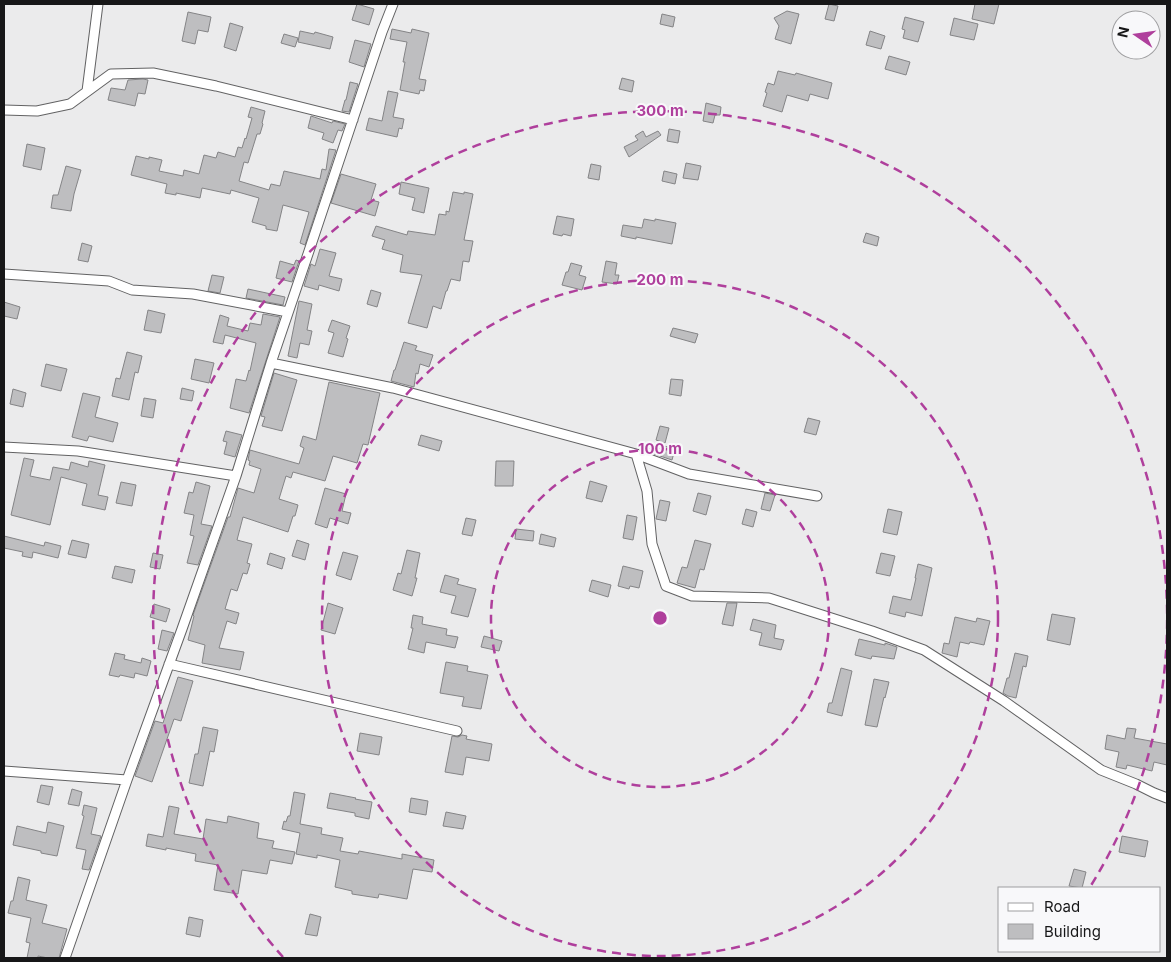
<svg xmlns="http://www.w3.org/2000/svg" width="1171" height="962" font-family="Inter,sans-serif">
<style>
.building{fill:#bebec0;stroke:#848486}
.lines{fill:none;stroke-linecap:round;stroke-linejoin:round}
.street-casing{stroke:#626263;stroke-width:11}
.street{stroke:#fff;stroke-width:9}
.ring{fill:none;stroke:#af3f9c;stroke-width:2.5;stroke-dasharray:9 6}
.centre{fill:#af3f9c;stroke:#f8f8fa;stroke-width:2.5}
.ring-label{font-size:15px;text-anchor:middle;font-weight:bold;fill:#af3f9c;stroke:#f8f8fa;stroke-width:4;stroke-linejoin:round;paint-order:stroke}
</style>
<rect width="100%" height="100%" fill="#ebebec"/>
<path class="building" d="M357,4L374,9L369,25L352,20Z
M829,4L838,6L834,21L825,19Z
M975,4H999L994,24L972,19Z
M787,11L799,14L791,44L775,39L779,26L774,18Z
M188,12L211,17L208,32L198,30L195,44L182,41Z
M662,14L675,17L673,27L660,24Z
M905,17L924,22L918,42L903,38L905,30L902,29Z
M954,18L978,24L974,40L950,35Z
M230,23L243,27L236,51L224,47Z
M392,29L411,33L412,29L429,33L419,79L426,80L424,91L420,90L419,94L400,90L405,62H403L407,42L390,39Z
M300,31L314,34L315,32L333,37L330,49L298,42Z
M870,31L885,36L881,49L866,45Z
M284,34L298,38L295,47L281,43Z
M355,40L371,44L364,67L349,62Z
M889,56L910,62L906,75L885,69Z
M778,71L795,75L796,73L832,83L828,99L810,94L808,101L787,95L782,112L763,106L767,93L765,92L768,83L774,85Z
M622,78L634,81L632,92L619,89Z
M143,79L148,80L145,94L138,93L135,106L108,100L111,88L125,90L128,80Z
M350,82L358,84L349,112L342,111L345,100H346Z
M388,91L398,93L393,117L404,119L402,129L399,128L397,137L366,130L369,118L382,121Z
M706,103L721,107L720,115H715L713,123L703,121Z
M251,107L265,111L262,123L263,124L260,134H257L248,163L244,162L239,181L269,190L271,184L280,186L284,171L320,179L322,169L326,170L329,149L336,150L305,245L300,243L309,212L283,205L277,231L266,229V226L252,222L259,198L231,190L230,194L202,188L200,198L176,193V195L165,193L167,184L131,175L136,156L149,159V157L162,160L159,171L183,176L184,170L199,174L204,155L216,158L218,152L235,157L238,147L242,148L245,138L246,139L252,118L248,117Z
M311,116L332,123L333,121L345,124L342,131L338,130L333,143L322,139L324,133L308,128Z
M669,129L680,131L678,143L667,141Z
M643,131L646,137L658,131L661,135L629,157L624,147L638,140L635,136Z
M27,144L45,148L41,170L23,166Z
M686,163L701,166L698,180L683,178Z
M591,164L601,166L599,180L588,178Z
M66,166L81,170L74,194L71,211L51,208L53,195H58Z
M664,171L677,174L675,184L662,181Z
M341,174L376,184L371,200L379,202L375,216L331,203Z
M401,182L429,188L424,213L412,210L415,198L399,194Z
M453,192L464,194V192L473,194L464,240L473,241L469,262L463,261L460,281L451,279L447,291H446L441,309L433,306L427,328L408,323L422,275L400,272L403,255L382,249L385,240L372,236L376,226L407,235L408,231L435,235L439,214L446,215V211L449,212Z
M557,216L574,219L571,236L563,234L562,236L553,234Z
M644,219L655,221V219L676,223L672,244L636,237V239L621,236L623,225L642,228Z
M866,233L879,237L877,246L863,242Z
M82,243L92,246L88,262L78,260Z
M320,249L336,253L329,276L342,279L339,291L319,285L318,290L304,286L311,264L315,266Z
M296,260L299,261L292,282L276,278L280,261L294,265Z
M606,261L617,263L615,275H619L617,284L602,282Z
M571,263L582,266L579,275L586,277L582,290L562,285L566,272H568Z
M212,275L224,277L220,293L208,291Z
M248,289L285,297L283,305L246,298Z
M371,290L381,293L377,307L367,304Z
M299,301L312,304L307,330L312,331L309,345L300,343L297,358L288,356Z
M4,302L20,307L17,319L4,316Z
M148,310L165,314L161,333L144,330Z
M263,314L280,317L249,413L230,408L236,379L246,381L249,370L250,371L256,343L225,335L223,344L213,342L220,315L229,318L227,326L248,331L250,323L261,325Z
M332,320L350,326L346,338L348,339L343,357L328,353L334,333L328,331Z
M673,328L698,334L695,343L670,336Z
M404,342L417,346L415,350L433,355L429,367L420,364L418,374L416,373L414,387L391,381L394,370H395Z
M127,352L142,356L138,373L135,372L129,400L112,396L116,378L120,379Z
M195,359L214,363L209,383L191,379Z
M46,364L67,369L61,391L41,386Z
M274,373L297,380L282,431L262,426L265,417L261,416Z
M671,379L683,380L681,396L669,394Z
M329,382L380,393L368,445L363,444L357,463L333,456L325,481L293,472L291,478L286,476L279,499L298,505L295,516H293L288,532L243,517L237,540L252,544L247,563L250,564L247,574L243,573L237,591L231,589L225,609L239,613L236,624L227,621L219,648L244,652L240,670L202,663L205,645L188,640L194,616L193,615L228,517H230L238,488L254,493L261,469L249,465L250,461L248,460L250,450L299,464L304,448L300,446L303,436L316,440Z
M182,388L194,391L192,401L180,399Z
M13,389L26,393L23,407L10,404Z
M83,393L100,397L95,417L118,423L113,442L89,436L87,441L72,437Z
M144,398L156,400L153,418L141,416Z
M808,418L820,421L816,435L804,432Z
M660,426L669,428L665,443L656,440Z
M226,431L242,435L235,457L224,454L227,442L223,441Z
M421,435L442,441L439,451L418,445Z
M657,444L675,449L672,460L654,454Z
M24,458L34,460L30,476L50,480L53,467L69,470L71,462L88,467L89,461L105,465L98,495L108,497L105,510L82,505L87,484L61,477L50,525L11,515Z
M496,461H514L513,486H495Z
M590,481L607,486L602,502L586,498Z
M121,482L136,485L132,506L116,503Z
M196,482L210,486L201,524L212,526L198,565L187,563L194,536L190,535L194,515L184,513L189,492L193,493Z
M325,488L346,494L342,511L351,513L348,524L330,518L327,528L315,524Z
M698,493L711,496L706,515L693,511Z
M765,493L775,495L770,511L761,509Z
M660,500L670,502L666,521L656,519Z
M746,509L757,512L753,527L742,524Z
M888,509L902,512L897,535L883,532Z
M627,515L637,517L633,540L623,538Z
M466,518L476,520L472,536L462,534Z
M516,529L534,531L533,541L515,539Z
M541,534L556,538L554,547L539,544Z
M4,536L44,546L45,542L61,546L58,558L33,552L32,558L22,556L23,552L4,548Z
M72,540L89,544L86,558L68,554Z
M297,540L309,544L305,560L292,556Z
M695,540L711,544L704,570L700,569L695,588L677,583L682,567L687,568Z
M407,550L420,553L415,578H417L412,596L393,590L398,573L401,574Z
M343,552L358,556L351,580L336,575Z
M153,553L163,555L160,569L150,567Z
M270,553L285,558L282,569L267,564Z
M881,553L895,556L890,576L876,573Z
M918,564L932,568L922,616L906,612L905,617L889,613L893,596L911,600L916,578H915Z
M115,566L135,570L132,583L112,578Z
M623,566L643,571L639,588L630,586L629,589L618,586Z
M445,575L459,579L457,584L476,589L468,617L451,613L456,596L440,592Z
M592,580L611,585L608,597L589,591Z
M328,603L343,608L335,634L321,630Z
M727,603H737L733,626L722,624Z
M154,604L170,609L166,622L150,617Z
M1052,614L1075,618L1070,645L1047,640Z
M413,615L423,617L422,624L447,629L446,635L458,637L455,648L426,642L424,653L408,649L413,628H411Z
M955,617L976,622L977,618L990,621L984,645L970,642L969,644L960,642L957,657L942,653L944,643L949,644Z
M753,619L776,625L774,638L784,640L781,650L759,645L762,633L750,630Z
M162,630L174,633L167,651L158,649Z
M484,636L502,641L499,651L481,647Z
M859,639L885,645V643L897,647L894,659L872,656L871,659L855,655Z
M115,653L125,655L124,659L141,663L142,658L151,661L147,676L135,673L134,678L120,675L119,677L109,675Z
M1015,653L1028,656L1026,667L1023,666L1016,698L1008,696L1003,693L1007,678H1009Z
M446,662L468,666L467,671L488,675L481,709L462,706L464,697L440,693Z
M841,668L852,671L842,716L827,712L829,703H832Z
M178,677L193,681L181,721L174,719L152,782L135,776L155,721L163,723Z
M874,679L889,682L885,698L884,697L877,727L865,725Z
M203,727L218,730L214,752L210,751L203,786L189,783L195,754H198Z
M1127,728L1136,729L1134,738L1167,744V765L1154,762L1152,771L1127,765L1126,769L1116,767L1119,752L1105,749L1107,735L1125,739Z
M360,733L382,737L379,755L357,751Z
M462,735L467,736L466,739L492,744L489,761L466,757L463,775L445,772L452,736L458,737Z
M41,785L53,787L49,805L37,802Z
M72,789L82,792L79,806L68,804Z
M294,792L305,794L300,824L322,828L321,834L343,838L340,851L358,854L359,851L402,859V854L434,860L432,872L413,869L407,899L379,894L378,898L352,894V891L335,887L340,860L317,855V858L296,854L300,833L282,829L284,821L286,822L288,816H290Z
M330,793L356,798L355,799L372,802L369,819L355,816V813L327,808Z
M411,798L428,801L426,815L409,812Z
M84,805L97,808L91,834L101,836L89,870L82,869L86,850L76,848L84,816L82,815Z
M169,806L179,808L174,834L203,839L206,819L227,823L228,816L259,823L257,838L274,841L272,848L295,852L292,864L270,860L267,874L242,870L238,894L214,890L218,865L195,861L196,854L166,848V850L146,846L148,834L163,837Z
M446,812L466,816L463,829L443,826Z
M48,822L64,826L57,856L41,853V851L13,845L17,826L46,833Z
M1122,836L1148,841L1145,857L1119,852Z
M1074,869L1086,872L1082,888L1069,886Z
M18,877L30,880L26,900L47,905L42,923L67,929L59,958H48L38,956V958H27L30,943L26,942L31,918L8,913L11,901H13Z
M310,914L321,917L317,936L305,934Z
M189,917L203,920L200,937L186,934Z"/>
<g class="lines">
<defs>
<path id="street" d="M87,91L98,4
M4,110L37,111L70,104L111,74L153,73L216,86L353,120
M4,274L109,281L132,290L193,294L288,312
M271,363L393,388L636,454L689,474L817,496
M4,447L78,451L236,476
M636,454L647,491L652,544L666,586L692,596L769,598L872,631L924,650L1004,701L1101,770L1136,784L1154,793L1167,798
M169,664L457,731
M4,771L127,780
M65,958L127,780L182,629L236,476L271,363L309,251L382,32L393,4"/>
</defs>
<use href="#street" class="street-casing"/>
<use href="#street" class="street"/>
</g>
<g class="ring">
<circle cx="660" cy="618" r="169"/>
<circle cx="660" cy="618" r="338"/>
<path d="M283 957A507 507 0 1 1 1090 887"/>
</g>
<circle cx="660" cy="618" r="8" class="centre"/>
<g class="ring-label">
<text x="660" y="116">300 m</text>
<text x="660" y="285">200 m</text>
<text x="660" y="454">100 m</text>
</g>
<rect width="1171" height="962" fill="none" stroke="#171718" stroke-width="10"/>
<rect x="998" y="887" width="162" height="65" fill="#f8f8fa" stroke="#9e9ea0"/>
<rect x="1008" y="903" width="25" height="8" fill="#ffffff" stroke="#9e9ea0"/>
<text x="1044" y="912" font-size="15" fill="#171718">Road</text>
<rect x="1008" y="924" width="25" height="15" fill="#bebec0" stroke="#9e9ea0"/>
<text x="1044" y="937" font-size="15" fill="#171718">Building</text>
<g transform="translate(1136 35) rotate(283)"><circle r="24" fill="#f8f8fa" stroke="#9e9ea0"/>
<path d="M0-4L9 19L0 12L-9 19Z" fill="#af3f9c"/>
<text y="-8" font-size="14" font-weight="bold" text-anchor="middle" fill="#171718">N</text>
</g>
</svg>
